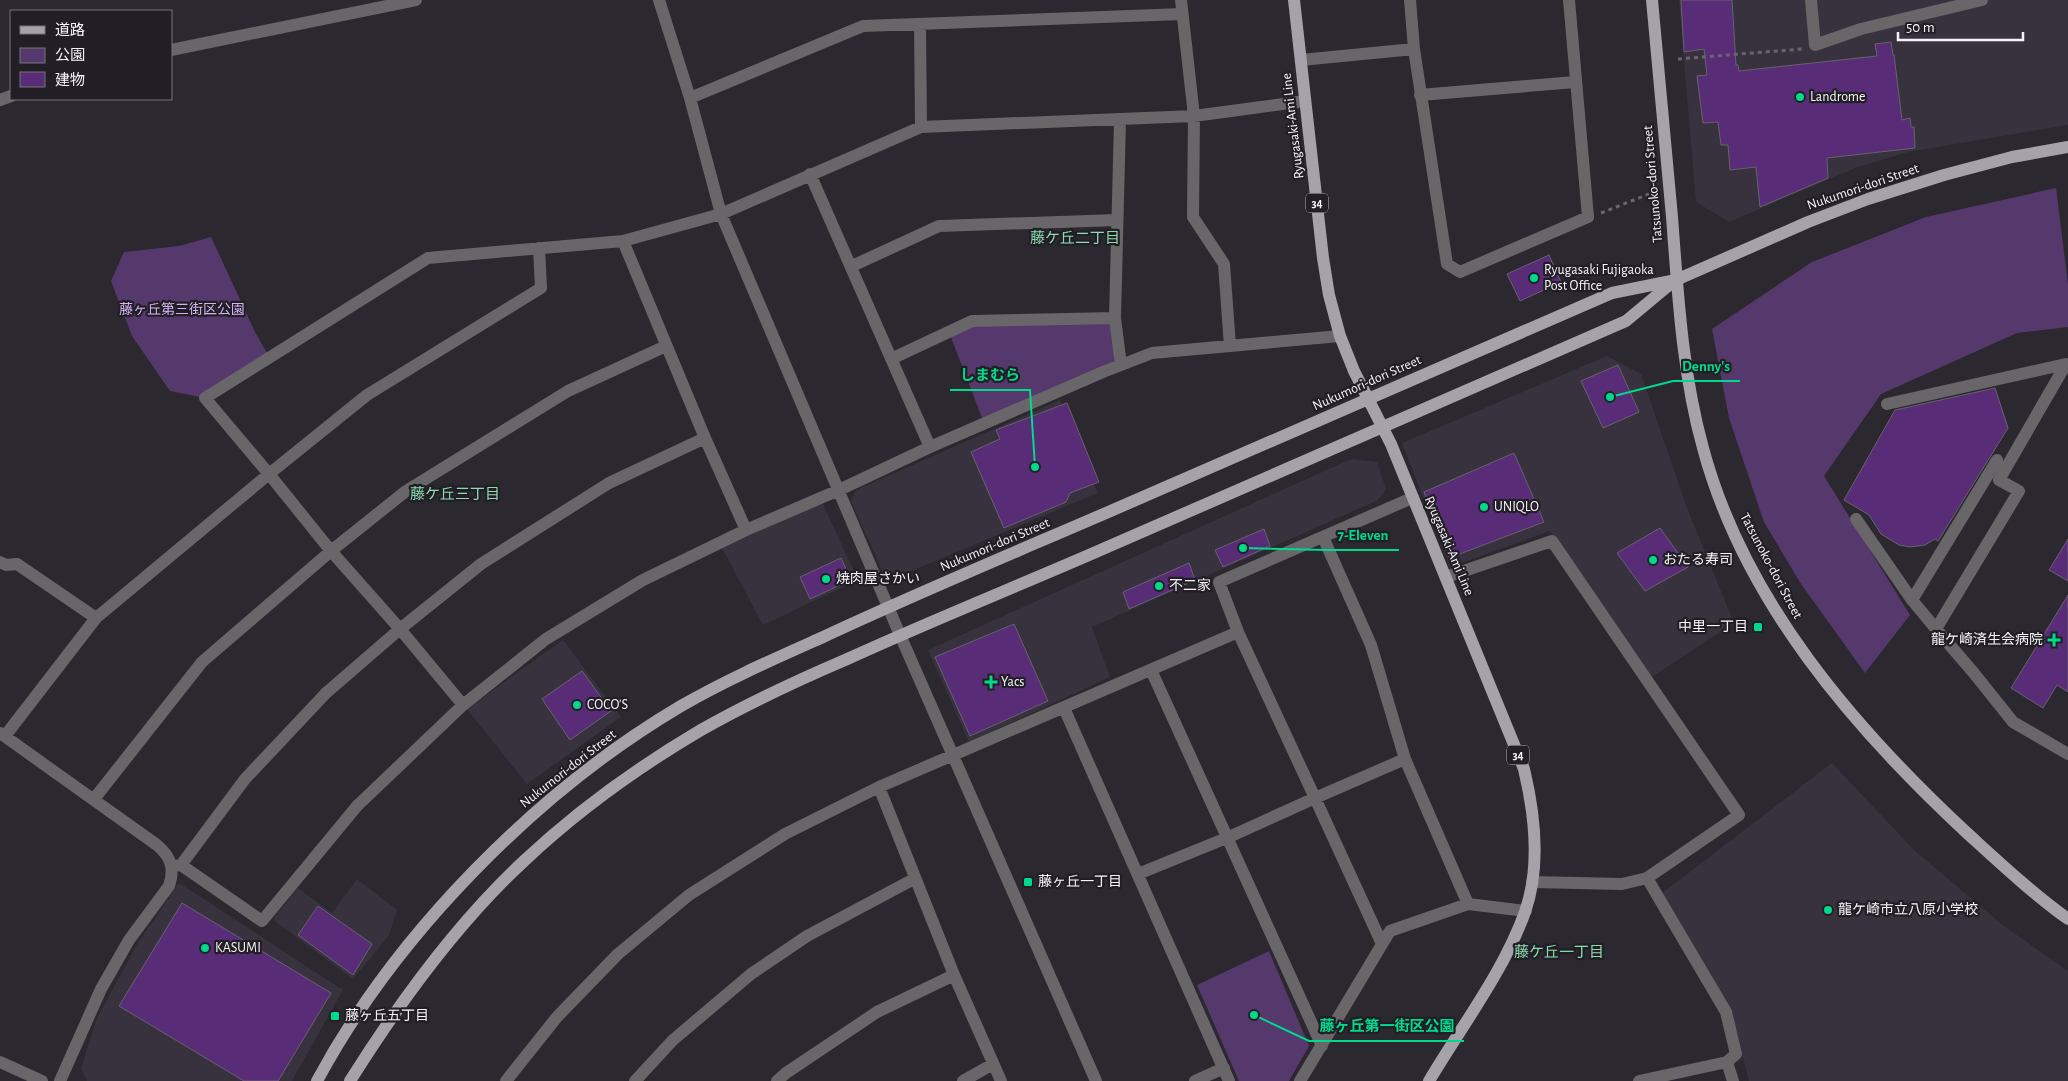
<svg xmlns="http://www.w3.org/2000/svg" width="2068" height="1081" font-family="'Alegreya Sans','Noto Sans JP',sans-serif">
<style>
.built{fill:#38323e}
.green{fill:#56396c}
.building{fill:#592c78;stroke:#67636b}
.lines{fill:none;stroke-linecap:round;stroke-linejoin:round}
.path{stroke:#68666c;stroke-width:3;stroke-dasharray:4 4;stroke-linecap:butt}
.minor{stroke:#686669;stroke-width:12}
.major{stroke:#a5a2a9;stroke-width:12}
.poi-dot{fill:#01d98b;stroke:#221e25;stroke-width:2}
.labels{text-anchor:middle;dominant-baseline:central;stroke-width:4.5;stroke-linejoin:round;paint-order:stroke}
.shield{fill:#221e25;stroke:#b6b4b9;stroke-width:1}
.shield-label{font-size:12px;font-weight:bold;fill:#f6f4f8}
.poi-label{font-size:14px;fill:#f6f4f8;stroke:#221e25;text-anchor:start}
.street-label{font-size:14px;fill:#f6f4f8;stroke:#221e25}
.park-label{font-size:14px;fill:#d4b2f2;stroke:#221e25}
.neighbourhood-label{font-size:15px;fill:#8ddcb0;stroke:#221e25}
.leader{fill:none;stroke:#01d98b;stroke-width:2}
.callout-dot{fill:#01d98b;stroke:#221e25;stroke-width:2}
.callout-label{font-size:15px;text-anchor:middle;font-weight:bold;fill:#01d98b;stroke:#221e25;stroke-width:4.5;stroke-linejoin:round;paint-order:stroke}
</style>
<rect width="100%" height="100%" fill="#2b282f"/>
<path class="built" d="M1679,0H2068V125L1908,152L1858,167L1729,222L1696,202Z
M1607,356L1641,374L1687,508L1734,623L1647,680L1550,531L1450,567L1402,443Z
M1060,400L1098,493L892,579L884,575L851,501L856,490Z
M1351,459L1377,462L1386,489L1378,500L1092,627L1110,677L969,742L928,650Z
M822,502L858,580L763,625L722,548Z
M563,640L621,717L527,784L467,709Z
M1832,763L1915,851L2004,926L2068,971V1081H1749L1732,1013L1661,894Z
M357,879L397,910L389,935L353,979L276,922L274,918L298,888L332,913Z
M179,883L343,990L292,1081H87L81,1069L97,1018L136,946Z"/>
<path class="green" d="M2056,188L2068,284V327L2017,333L1881,394L1824,476L1910,615L1865,673L1801,584L1764,522L1729,418L1712,329L1812,262L1926,217Z
M211,237L256,334L270,358L205,398L170,391L132,336L111,281L124,252L179,246Z
M1115,318L1121,365L984,423L949,332L972,321Z
M1269,951L1309,1046L1289,1081H1239L1197,985Z"/>
<path class="building" d="M1681,0H1732L1736,65H1738L1739,71L1877,56L1875,44L1891,42L1893,55H1894L1902,120L1910,118L1911,127H1914L1915,148L1827,158L1828,178L1760,207L1756,167L1730,170L1728,145H1721L1718,122L1703,123L1697,76L1707,75L1704,49L1684,52Z
M1549,255L1561,282L1520,301L1507,274Z
M1618,365L1639,412L1603,428L1581,381Z
M1995,388L2008,428L1938,541L1935,539L1925,545L1910,547L1899,545L1881,534L1869,515L1844,500L1895,410Z
M1067,403L1099,482L1070,493L1066,502L1004,528L971,452L1000,439L996,430Z
M1514,453L1544,522L1449,558L1424,492Z
M1660,528L1688,567L1645,591L1617,553Z
M1264,529L1270,546L1223,567L1215,550Z
M2068,539V581L2049,570Z
M841,558L851,580L810,599L800,577Z
M1189,563L1195,580L1129,609L1123,592Z
M2068,595V692L2057,685L2043,708L2011,688Z
M1014,624L1048,701L970,736L935,657Z
M582,671L611,711L570,740L542,699Z
M182,903L331,993L278,1081H244L119,1006Z
M318,906L372,944L353,975L298,935Z"/>
<g class="lines">
<path class="path" d="M1678,59L1802,49
M1601,213L1649,194"/>
<path class="minor" d="M659,0L690,98L721,214L900,635L1096,1081
M1181,0L1194,116L1193,217L1224,264L1230,346
M1410,0L1414,49L1447,264L1460,272L1588,217L1569,0
M1811,0L1815,45L1861,29L1982,0
M920,24L921,127
M171,50L416,0
M1301,60L1414,49
M1420,95L1575,82
M690,98L863,26L1182,14
M0,100L11,96
M1120,120L1115,318L1121,365
M810,174L930,447
M623,241L705,438L746,530
M852,266L939,226L1117,220
M891,359L972,321L1115,318
M1887,404L2066,364L1999,480L2019,491L1936,629L1973,672L2013,722L2068,754
M1856,519L1912,600L1936,629
M1323,537L1371,645L1405,759
M0,562L6,565L17,564L96,618
M1446,577L1552,541L1739,815L1647,878L1622,884L1532,882
M1912,600L1997,460
M1151,670L1322,1046
M463,705L400,629L331,551L269,474L205,398L428,258L623,241L721,214L921,127L1194,116L1305,101
M1064,708L1229,1081
M0,733L157,845C171,857 175,868 169,886L129,940L101,989L60,1081
M5,736L96,618L269,474L367,395L541,288L539,248
M879,787L954,975L1001,1081
M94,799L202,662L331,551L406,491L568,391L666,346
M181,865L262,921L357,806L463,705L546,639L643,580L746,530L839,490L930,447L1103,372L1152,353L1340,336
M173,866L181,865L245,779L326,693L400,629L481,564L609,483L705,438
M1138,874L1229,837L1315,798L1238,632L1219,582L1412,498
M1382,944L1315,798L1405,759L1468,904
M0,1062L42,1081
M1727,1062L1733,1081
M506,1081L557,1017L618,954L689,895L785,834L879,787L1238,632
M635,1081L673,1040L751,974L807,936L914,879
M777,1081L786,1073L877,1012L954,975
M963,1081L993,1064
M1195,1081L1224,1068
M1300,1081L1390,931L1468,904L1526,911
M1639,1081L1727,1062L1736,1054L1726,1012L1647,878"/>
<path class="major" d="M1294,0L1323,258L1329,295L1340,336L1354,371L1391,444L1524,769C1535,815 1541,867 1525,912C1504,971 1461,1027 1429,1081
M1652,0C1658,72 1666,145 1672,217C1678,295 1682,372 1703,448C1744,601 1854,728 1967,833C2000,863 2032,893 2068,919
M317,1081C396,934 537,791 681,706C726,680 774,659 821,638C915,594 1011,554 1106,513C1275,440 1443,366 1612,293L1676,280L1808,222L1868,199L1944,175L2012,157L2068,147
M350,1081C399,1003 456,924 524,861C576,812 640,766 701,730C747,704 796,681 845,660C926,623 1008,590 1089,555C1268,477 1447,399 1626,321L1674,281"/>
</g>
<g class="poi-dot">
<circle cx="1800" cy="97" r="5"/>
<circle cx="1534" cy="278" r="5"/>
<circle cx="1484" cy="507" r="5"/>
<circle cx="1653" cy="560" r="5"/>
<circle cx="826" cy="579" r="5"/>
<circle cx="1159" cy="586" r="5"/>
<rect x="1753" y="622" width="10" height="10" rx="2.5"/>
<path d="M2051.5 632.5h5v5h5v5h-5v5h-5v-5h-5v-5h5z"/>
<path d="M988.5 674.5h5v5h5v5h-5v5h-5v-5h-5v-5h5z"/>
<circle cx="577" cy="705" r="5"/>
<rect x="1023" y="877" width="10" height="10" rx="2.5"/>
<circle cx="1828" cy="910" r="5"/>
<circle cx="205" cy="948" r="5"/>
<rect x="330" y="1011" width="10" height="10" rx="2.5"/>
</g>
<g class="labels">
<g class="shield">
<rect x="1306" y="193.5" width="22" height="19" rx="4"/>
<rect x="1507" y="745.5" width="22" height="19" rx="4"/>
</g>
<g class="shield-label">
<text x="1317" y="203">34</text>
<text x="1518" y="755">34</text>
</g>
<g class="poi-label">
<text x="1810" y="97">Landrome</text>
<text x="1544" y="270">Ryugasaki Fujigaoka<tspan x="1544" dy="16">Post Office</tspan></text>
<text x="1494" y="507">UNIQLO</text>
<text x="1663" y="560">おたる寿司</text>
<text x="836" y="579">焼肉屋さかい</text>
<text x="1169" y="586">不二家</text>
<text x="1748" y="627" text-anchor="end">中里一丁目</text>
<text x="2043" y="640" text-anchor="end">龍ケ崎済生会病院</text>
<text x="1001" y="682">Yacs</text>
<text x="587" y="705">COCO'S</text>
<text x="1038" y="882">藤ヶ丘一丁目</text>
<text x="1838" y="910">龍ケ崎市立八原小学校</text>
<text x="215" y="948">KASUMI</text>
<text x="345" y="1016">藤ヶ丘五丁目</text>
</g>
<g class="street-label">
<text transform="translate(1293 126) rotate(-97)">Ryugasaki-Ami Line</text>
<text transform="translate(1653 184) rotate(-95)">Tatsunoko-dori Street</text>
<text transform="translate(1863 187) rotate(-19)">Nukumori-dori Street</text>
<text transform="translate(1367 383) rotate(-24)">Nukumori-dori Street</text>
<text transform="translate(995 545) rotate(-23)">Nukumori-dori Street</text>
<text transform="translate(1449 546) rotate(67)">Ryugasaki-Ami Line</text>
<text transform="translate(1771 566) rotate(62)">Tatsunoko-dori Street</text>
<text transform="translate(568 769) rotate(-38)">Nukumori-dori Street</text>
</g>
<g class="park-label">
<text x="182" y="310">藤ヶ丘第三街区公園</text>
</g>
<g class="neighbourhood-label">
<text x="1075" y="238">藤ケ丘二丁目</text>
<text x="455" y="494">藤ケ丘三丁目</text>
<text x="1559" y="952">藤ケ丘一丁目</text>
</g>
</g>
<path class="leader" d="M1610 397L1673 381H1740M1035 467L1030 390H950M1243 548L1328 550H1399M1254 1015L1309 1041H1464"/>
<g class="callout-dot">
<circle cx="1610" cy="397" r="5"/>
<circle cx="1035" cy="467" r="5"/>
<circle cx="1243" cy="548" r="5"/>
<circle cx="1254" cy="1015" r="5"/>
</g>
<g class="callout-label">
<text x="1706" y="371">Denny's</text>
<text x="990" y="380">しまむら</text>
<text x="1363" y="540">7-Eleven</text>
<text x="1387" y="1031">藤ヶ丘第一街区公園</text>
</g>
<rect x="10" y="10" width="162" height="90" fill="#221e25" stroke="#777479"/>
<rect x="20" y="26" width="25" height="8" fill="#a5a2a9" stroke="#777479"/>
<text x="55" y="35" font-size="15" fill="#f6f4f8">道路</text>
<rect x="20" y="48" width="25" height="15" fill="#56396c" stroke="#777479"/>
<text x="55" y="60" font-size="15" fill="#f6f4f8">公園</text>
<rect x="20" y="72" width="25" height="15" fill="#592c78" stroke="#777479"/>
<text x="55" y="85" font-size="15" fill="#f6f4f8">建物</text>
<path d="M1898 32v8h125v-8" fill="none" stroke="#f6f4f8" stroke-width="2.5"/>
<text x="1906" y="32" font-size="15" fill="#f6f4f8" stroke="#221e25" stroke-width="4" paint-order="stroke">50 m</text>
</svg>
